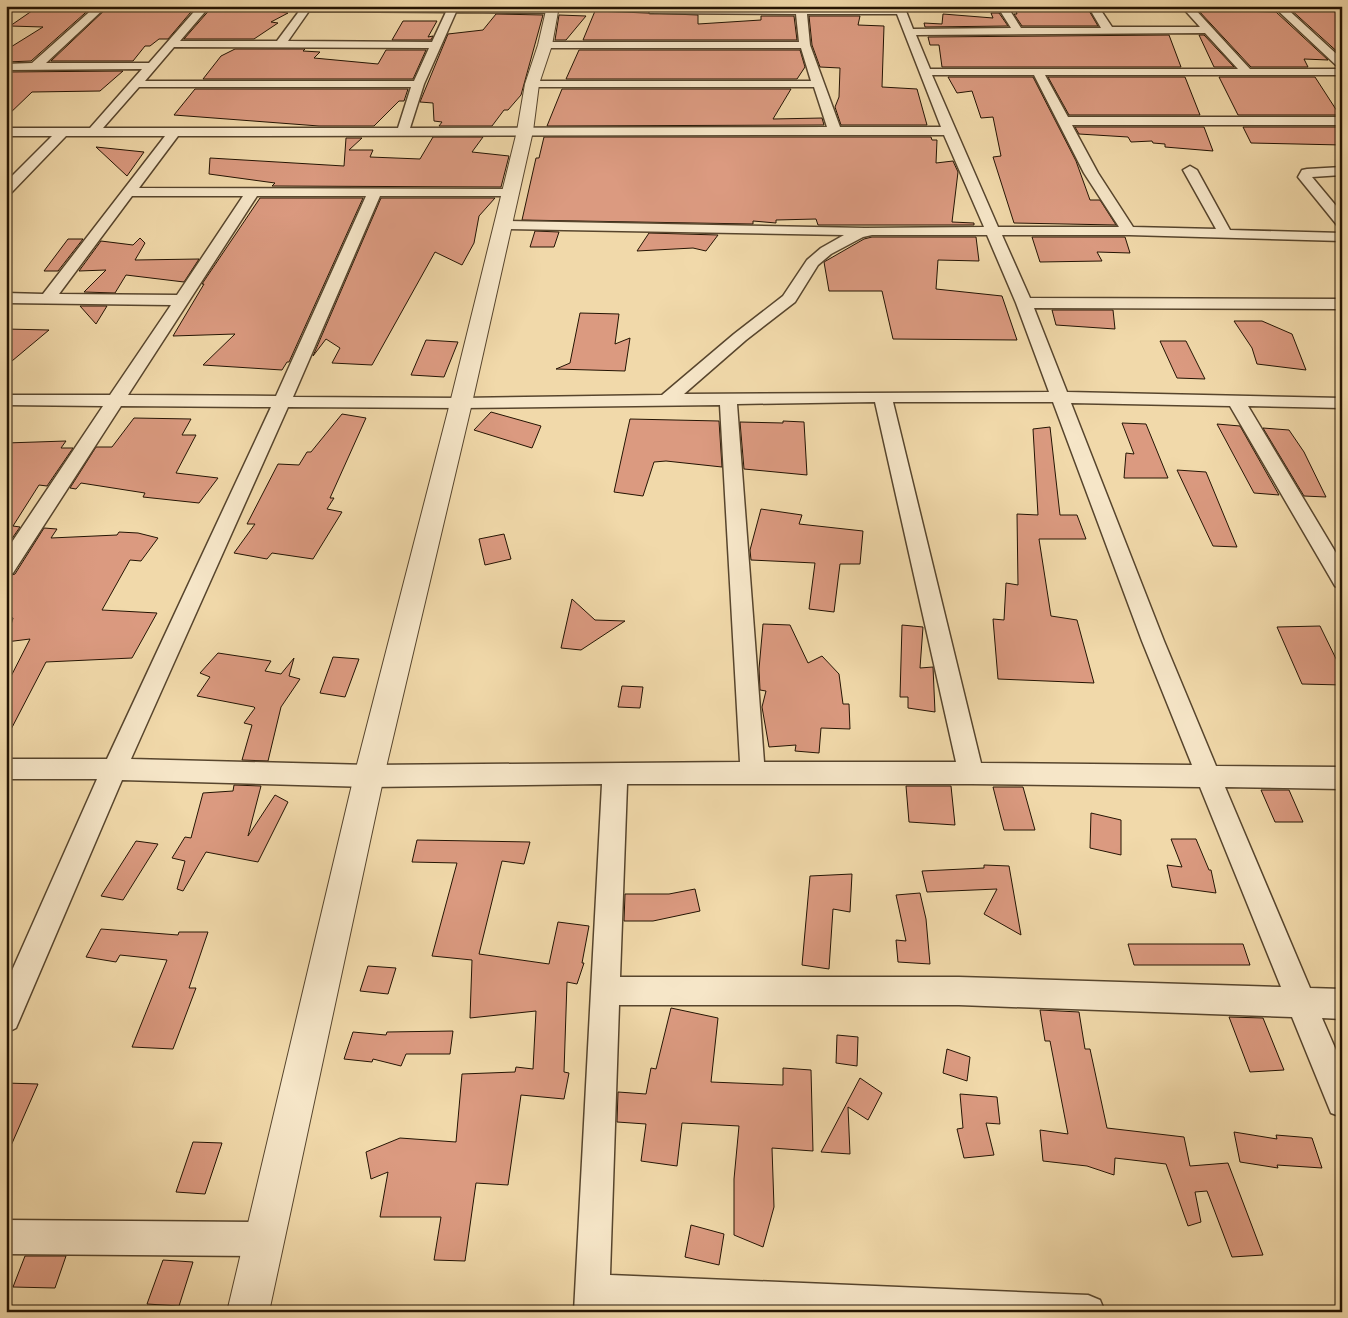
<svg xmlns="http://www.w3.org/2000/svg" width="1348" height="1318" font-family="'IM FELL Great Primer',serif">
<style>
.building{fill:#db9a80;stroke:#241403}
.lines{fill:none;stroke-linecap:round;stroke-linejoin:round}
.minor-casing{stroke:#57452d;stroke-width:3}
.tertiary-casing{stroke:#57452d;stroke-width:2}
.minor{fill:#f6e6c8;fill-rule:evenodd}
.tertiary{fill:#f6e6c8;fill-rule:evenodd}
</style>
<rect width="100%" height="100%" fill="#f1d9aa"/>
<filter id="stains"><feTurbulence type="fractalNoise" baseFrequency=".004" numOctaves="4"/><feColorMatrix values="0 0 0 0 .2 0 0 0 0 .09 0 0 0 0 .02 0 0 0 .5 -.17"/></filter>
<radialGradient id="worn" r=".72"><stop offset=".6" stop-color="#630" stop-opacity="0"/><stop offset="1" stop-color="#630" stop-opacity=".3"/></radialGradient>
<path class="building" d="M39,6H93L31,61L6,62V50L43,27L10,26Z
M109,6H196L168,39H159L150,46H145L133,61H51Z
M212,7L249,8L288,13L271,22L278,23L254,39H184Z
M1041,8L1088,9L1098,26H1022L1014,14H1017L1015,9L1040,10Z
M1289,8L1342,9V56Z
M1198,10L1276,12L1328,60L1304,59L1308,67H1251Z
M595,11L698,15V24L761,20V16H794L797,40H583Z
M991,13H999L1008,26L925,27L924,23L942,24L943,14L993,18Z
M496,14L543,15L521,95L508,110H504L492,126H439L442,122L434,121L433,103L420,102L448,34L483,30Z
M559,15L586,16L566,40H555Z
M809,16H860L858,25L884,26L882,87L917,89L927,125H841L835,107L839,97L840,68L820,67L812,45Z
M403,21H437L428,37L433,36L431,40H392Z
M1169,35L1181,67H942L939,45H930L928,37Z
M1199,35H1204L1234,67H1214Z
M235,49H305L303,51L320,52L314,58L378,64L386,50H426L413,79H203L221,56Z
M579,50H800L805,67L797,79H566Z
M123,71L100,91L32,92L6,117V72Z
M948,77H1033L1076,161L1090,200H1100L1116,225L1014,223L993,157L1001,156L993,117L981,118L972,91L957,93Z
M1048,77H1185L1200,115H1069Z
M1219,77H1315L1337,111H1342V115H1238Z
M195,89H408L404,101H399L374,126H319L174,115Z
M562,89H791L773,119L822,118L824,125L547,126Z
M1075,127H1204L1213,151L1165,147V144L1153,143L1152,141L1131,142L1128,137L1079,134Z
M1243,127H1342V145L1251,143Z
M433,137H483L472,152L509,156L501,187L272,186L275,183L209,174L210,158L344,166L346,138H362L349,150H373L370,157L420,159Z
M544,137H931L932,140H937L936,163L953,161L958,172L952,222L974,223V225H818L816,219L776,220V223L753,221V224L522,220L536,158H539Z
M96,147L144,152L127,176Z
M260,198H363L289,362H287L282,370L203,365L235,334L173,336L204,284H202Z
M381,198H495L479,216L474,243L462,265L435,252L372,365L332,363L340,348L326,339L313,356Z
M535,231L559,232L554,247H530Z
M649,233L718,235L706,251L693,248L637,251Z
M872,237H976L979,261L938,260L936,289L1002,296L1017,340L893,339L882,291H829L824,262L864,239Z
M1032,237H1125L1130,253L1097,252L1102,261L1040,262Z
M140,238L145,243L135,260L199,259L184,282L126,275L115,293L84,292L106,270L79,271L101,241L133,245Z
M68,239H83L58,271H44Z
M80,306H107L96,324Z
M1052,310H1113L1115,329L1056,325Z
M580,313L619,314L615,344L630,338L625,371L556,369L570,363Z
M1234,321H1262L1292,334L1306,370L1257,364L1252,348Z
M6,329L49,330L6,366Z
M426,340L458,342L444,377L411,375Z
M1160,341H1186L1205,379L1177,378Z
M491,412L541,426L532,448L474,430Z
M342,414L366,418L330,498H334L327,509L342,512L313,559L272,553L267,559L234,553L255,524H247L278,464L299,465L307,452H311Z
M134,418L191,419L182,435H196L176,473L218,478L199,503L143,497L145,493L81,483L76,489L70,488L96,447H112Z
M630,419L719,421L722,467L666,461L654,462L643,496L614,492Z
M783,421L804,422L807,475L744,469L740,422L783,423Z
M1122,423L1146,424L1168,478H1124L1126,453L1134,454Z
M1217,424L1240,426L1279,495L1254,493Z
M1050,427L1060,515H1077L1086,539H1039L1051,616L1077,620L1094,683L998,679L993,619L1004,620L1006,583L1018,585L1017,514L1038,515L1033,429Z
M1263,428L1289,430L1304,452L1326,497L1304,496Z
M66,441L61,448H73L47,486L39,485L13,526L20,527L6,547V443Z
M1177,470L1206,472L1237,547L1213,546Z
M761,509L802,515L799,524L863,531L860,564H840L834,612L809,609L815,563L751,560L750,550Z
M44,528L57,529L51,538L117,535L119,532L138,533L158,538L141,561L130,560L102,610L157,613L132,658L46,662L6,739V686L30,639L6,642L13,618L6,616V577L15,574Z
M504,534L511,559L485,565L479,539Z
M572,599L595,620L625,621L581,650L561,648Z
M763,624L790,625L808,663L822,656L839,674L843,704H849L850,729L821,728L819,753L795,751L796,745L769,747L762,707L766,691L760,690L759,669Z
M902,625L923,627L920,668L933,667L935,712L908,708V697H900Z
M1320,626L1342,671V685L1302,684L1277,627Z
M218,653L271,661L265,671L281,674L294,658L289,676L300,679L281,707L268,761L242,760L252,725L244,723L255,708L254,707L197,696L210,677L200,673Z
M333,657L359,659L345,697L320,693Z
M622,686L643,687L640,708L618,707Z
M234,785L261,786L248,836L275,795L288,802L258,862L206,852L183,891L177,889L185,861L172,858L185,837L191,838L203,793L233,791Z
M906,786H951L955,825L909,822Z
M993,787H1023L1035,830H1004Z
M1261,790H1289L1303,822H1275Z
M1091,813L1121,820V855L1090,848Z
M1171,839H1196L1209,870H1211L1216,893L1172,887L1167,865L1182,867Z
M417,840L530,842L524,864L502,861L479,954L549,964L558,922L589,926L582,963H584L577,984L567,982L564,1072L569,1073L564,1099L521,1095L508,1185L476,1183L465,1261L434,1260L441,1217H380L388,1172L371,1179L366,1152L400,1138L456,1142L462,1074L515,1072L516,1067L533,1069L536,1011L470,1018L472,960L432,956L457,863L412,862Z
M136,841L158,844L123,900L101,896Z
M984,865L1009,866L1021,935L984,914L997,889L927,892L922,871L984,868Z
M852,874L850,912L833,909L829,969L802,965L810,876Z
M695,889L700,911L653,921H624L625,894H669Z
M920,893L926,919L930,964L898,962L896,940L906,941L896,895Z
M101,929L178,935L179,932H208L189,988H196L173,1049L132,1047L167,960L120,955L116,962L86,957Z
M1128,944H1243L1250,965H1134Z
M368,966L396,968L388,994L360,991Z
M671,1008L718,1018L711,1082L783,1085V1068L811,1070L813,1151L772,1148L774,1207L763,1247L734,1235V1179L739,1126L682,1123L677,1166L641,1161L646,1124L617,1122L618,1092L646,1094L651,1068L656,1069Z
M1040,1010L1079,1012L1085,1049H1090L1107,1128L1184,1137L1190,1166L1228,1163L1263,1255L1232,1257L1207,1191L1195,1192L1201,1222L1188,1226L1166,1164L1115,1158L1114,1175L1087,1166L1043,1161L1040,1130L1068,1134L1050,1041H1045Z
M1229,1017L1263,1018L1284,1070L1250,1072Z
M453,1031L450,1054H406L401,1066L373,1059L372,1062L344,1059L353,1032L386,1035L387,1032Z
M837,1035L858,1037L857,1066L836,1063Z
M947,1049L970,1057L967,1081L943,1073Z
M860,1078L882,1093L868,1120L848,1107L850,1154L821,1152Z
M6,1083L38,1084L6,1157Z
M960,1094L997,1097L1000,1124L986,1123L994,1155L964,1158L957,1129L963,1128Z
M1234,1132L1277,1139L1276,1135L1312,1138L1322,1168L1277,1165L1278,1168L1240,1162Z
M193,1142L222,1143L205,1194L176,1192Z
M691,1225L724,1234L719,1265L685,1257Z
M25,1256H66L55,1288L13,1287Z
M163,1260L193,1262L179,1306L147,1304Z"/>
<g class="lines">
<defs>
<path id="minor" d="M96,6H107L46,63H149L199,6H210L180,41H277L303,6L556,8L557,10L552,13L456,12L424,84L410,128L827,127L814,87H532L526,84L532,81H811L801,48H545L540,45L545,42H799L796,14L650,13L649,11L654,8L904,6L913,29L1011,28L997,6H1007L1021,28H1101L1088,6H1098L1112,27H1200L1181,6H1192L1250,69H1342V75H1045L1068,117H1342V125H1072L1098,173L1133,227L1216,229L1183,170L1190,166L1197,170L1230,230L1342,233V241L1129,235H1002L1030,298L1342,299V309L1034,308L1067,392L1342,398V408L1248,406L1342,563V589L1335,586L1230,406L1071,403L1164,641L1216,766L1342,767V789L1225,787L1310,988L1342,989V1019L1322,1018L1342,1064V1117L1331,1113L1292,1017L959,1005H619L610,1275L1088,1295L1100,1300L1105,1312L609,1310L608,1312H574L602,784L369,787L122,780L16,1028L6,1033V984L97,779H6V759H107L271,407L121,406L13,573L6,575V551L103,406L6,405V395H110L171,305L6,303V293L43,294L165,136H66L11,193L6,194V182L52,136H6V128H90L142,69L6,70V64L32,63ZM309,11L446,12L432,42L288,41ZM807,14H897L941,127H840L810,45ZM1205,33L1238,69H930L916,35ZM174,47L429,48L414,81H145ZM932,75H1034L1084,173L1119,227H998ZM139,87H411L398,128H103ZM831,135H944L984,227L865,228L502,221L495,225L502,229L844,235L821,248L807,260L783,296L734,334L662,395L461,398L293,397L380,196H510L515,195L517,192L515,189L139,188L178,136ZM132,196H243L177,295L59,294ZM257,196H366L276,396L128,395ZM872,235H987L1016,303L1049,392L684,394L746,340L795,302L818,265L831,254L863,237ZM875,402L956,762H764L737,404ZM893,402H1053L1142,641L1192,765L981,763ZM720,405L740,762L369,765L131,759L288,407L461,408ZM627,784H971L1200,787L1281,987L959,977H620Z
M1273,6H1284L1342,59V68L1338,67Z
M1342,167V175L1312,177L1342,213V226L1337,225L1298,177L1302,170L1307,169Z
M6,1220L265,1222L277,1227L282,1239L277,1251L265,1256L6,1254Z"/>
<path id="tertiary" d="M547,6H559L552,45L539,84L533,131L472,403L384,776L269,1312H227L354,776L450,403L517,131L525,84L538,45Z"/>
</defs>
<use href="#minor" class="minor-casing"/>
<use href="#tertiary" class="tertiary-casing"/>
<use href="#minor" class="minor"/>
<use href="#tertiary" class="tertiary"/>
</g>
<rect width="1348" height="1318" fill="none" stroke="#f1d9aa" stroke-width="25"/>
<rect x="8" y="8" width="1333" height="1303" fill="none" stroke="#241403" stroke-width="2.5"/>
<rect x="12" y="12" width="1323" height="1293" fill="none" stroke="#241403"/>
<rect width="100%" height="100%" filter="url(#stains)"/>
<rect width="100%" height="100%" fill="url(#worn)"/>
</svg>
